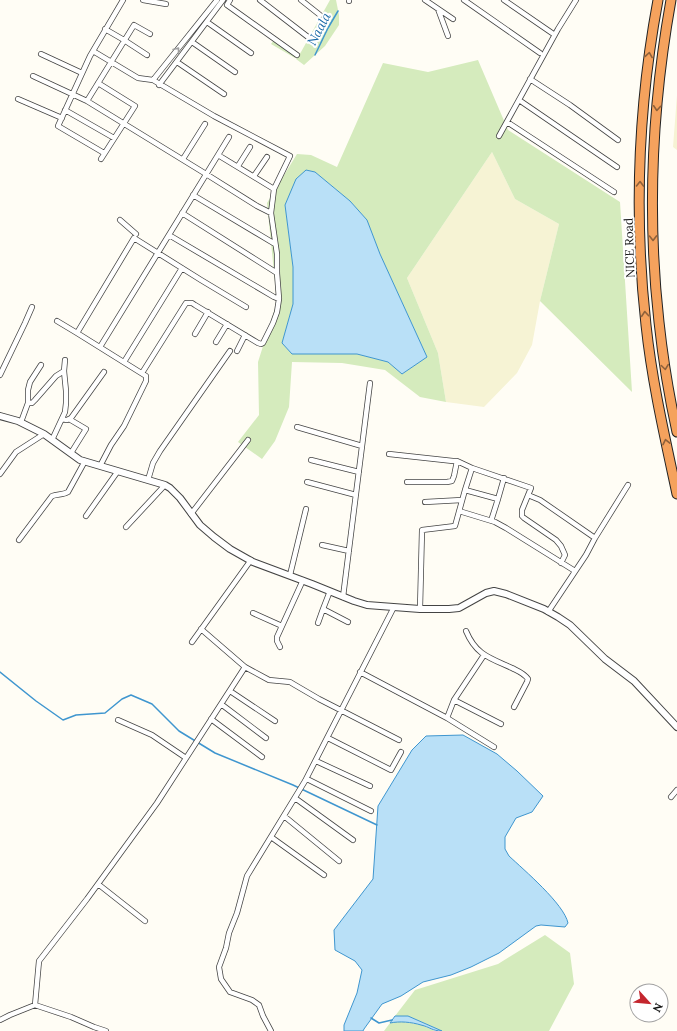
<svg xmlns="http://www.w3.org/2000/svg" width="677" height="1031" font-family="Lora,serif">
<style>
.farmland{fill:#f6f3d4}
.green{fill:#d5ebbd;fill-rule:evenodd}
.water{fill:#b9e0f7;stroke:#3f96cf}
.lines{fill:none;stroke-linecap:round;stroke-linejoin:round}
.stream{stroke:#3f96cf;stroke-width:1.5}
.minor-casing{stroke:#444;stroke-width:6}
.tertiary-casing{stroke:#444;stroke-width:8}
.motorway-casing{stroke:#222;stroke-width:11}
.minor{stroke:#fff;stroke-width:4.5}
.tertiary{stroke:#fff;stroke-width:6}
.motorway{stroke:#f5a25d;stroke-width:9}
.oneway{stroke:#a0a0a0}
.oneway2{stroke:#8e613b}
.labels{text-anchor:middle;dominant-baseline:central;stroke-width:4;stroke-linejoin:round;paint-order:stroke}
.street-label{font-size:12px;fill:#111;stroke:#fff}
.water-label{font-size:13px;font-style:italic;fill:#1768a6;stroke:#fff}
</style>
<rect width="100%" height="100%" fill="#fffdf5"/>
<path class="farmland" d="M677,95V150L673,147Z
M492,152L515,199L559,224L540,301L532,345L517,373L484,407L446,402L438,353L407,278Z"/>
<path class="green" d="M330,0H336L339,15V25L325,46L304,65L296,59L301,52Z
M274,40L297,55L295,58L271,44Z
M478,60L508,130L620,202L632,392L540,301L559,224L515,199L492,152L407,278L438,353L446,402L420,397L385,370L342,363L292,362L289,407L275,441L262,459L238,442L259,415L258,362L277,302L267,203L297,154L311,155L337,167L383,63L428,72ZM306,170L315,172L350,201L367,220L380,254L427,357L402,374L388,362L357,354H292L282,343L293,304V267L285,205Z
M545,935L570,953L574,984L549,1031H442L408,1016H395L415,990L498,964Z
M399,1021L422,1025L435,1031H384L390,1023Z"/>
<path class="water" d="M306,170L315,172L350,201L367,220L380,254L427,357L402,374L388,362L357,354H292L282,343L293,304V267L285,205L296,179Z
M463,735L497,754L517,771L543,796L532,812L516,818L505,837V849L509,856C524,870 564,904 568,923L565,927L541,925L536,926L499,953L471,967L451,975L423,982L401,996L382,1004L364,1029L363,1031H344V1025L357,993L362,970L355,961L335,950L334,930L373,879L378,806L412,750L426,736Z
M395,1016H408L442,1031C432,1031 430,1027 421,1025C411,1022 400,1021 390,1023Z"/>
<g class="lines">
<path class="stream" d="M315,55L328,28L338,11
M0,672L36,701L63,720L76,715L105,713L122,699L131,695L152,704L179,731L215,753L293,785L377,825
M371,1018L379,1023L392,1020"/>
<defs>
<path id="minor" d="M143,0L166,4
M230,0L227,5L297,55
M260,0L308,37
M301,0L320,15
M349,0V1
M425,0L453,19
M464,0L540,53
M504,0L552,33
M438,9L448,36
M207,22L251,53
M105,29L124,40L147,55
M150,34L134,25L87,101L206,174L257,206L271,213
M192,42L235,72
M93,51L138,78L153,80L214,116L290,156L274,189L271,213L277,254V273L279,299L277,312L273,323L263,343L261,344L258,343L195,305L192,303H186L142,373
M41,54L82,73
M177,62L224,94
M33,76L87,101
M530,79L570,105L618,140
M153,80L217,0
M98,83L135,106L101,159
M159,85L223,0
M18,99L62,118
M519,100L617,167
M65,110L114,138
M507,122L614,192
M499,136L558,29L576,0
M104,153L58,126L90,56L123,0
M218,155L229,137
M183,159L205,124
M238,166L250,147
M254,176L267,157
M193,195L275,244
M182,213L277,273
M120,220L136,234
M169,235L274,297L279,299
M57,321L77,333
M195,334L208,312
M216,342L227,324
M100,347L218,155L274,189
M237,351L245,335
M124,362L182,268
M0,375L25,323L32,307
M28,403H32L35,400L56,376L64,371
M62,419L67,420L71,418L104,372
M69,419L86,429L71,453
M21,422L28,403V390L30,382L41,365
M297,427L362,446
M52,440L65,412L66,403V391L64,371L65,360
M389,454L453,461H457L472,468
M311,460L359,472
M100,466L111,445L124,426L146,381V376L77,333L134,238L201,280L246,307
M0,474L16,452L44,434
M148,480L153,463L160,451L230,351
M307,482L356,495
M407,482H447L452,481L454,476L457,461
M465,490L498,499L504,478
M528,495L540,500L595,538
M425,502L462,500
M459,511L495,522L506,528L575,571
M191,514L248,440
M86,516L118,471
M491,521L498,499
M126,527L165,485
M19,540L52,496C58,494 63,495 68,492L85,461
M322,545L349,551
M290,575L306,509
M330,591L323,609L348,622
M343,597L370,383
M420,609L422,530L455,526L465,490L472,468L531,488L522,510V516L524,518L556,540L561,546L565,555L561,563
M548,612L586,555L595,538L628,485
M253,613L282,626
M318,623L323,609
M201,629L245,667L269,680L290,682L295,685L319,699L399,740
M466,631C476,655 490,658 512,668C518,671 524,673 528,679L527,682L514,707
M192,642L251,560
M280,647L277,641V637L303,580
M360,672L447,718
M230,691L275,721
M454,700L484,655
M221,704L266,738
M211,719L262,757
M118,720L152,735L186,758
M328,738L391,770L401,752
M494,747L447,718L454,700L501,724
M316,761L370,786
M307,779L371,811
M671,797L677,790
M295,798L353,840
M284,816L339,861
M271,837L324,875
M98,884L145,921
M35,1005L39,961L87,899L157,803L245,667
M0,1020L10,1015L35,1005L71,1017L94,1027L106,1031
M271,1031L263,1016L259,1005L252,1000L230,992L221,979L219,967L226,948L229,933L237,913L247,876L305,781L394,607"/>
<path id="tertiary" d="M0,416L18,421L44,434L80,460L165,485L170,488L180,498L200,525L214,537L230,549L253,562L312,584L354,601L367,605L420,609H449L459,608L486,593L494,591L506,594L544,609L558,617L570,625L605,659L634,681L677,727"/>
<path id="motorway" d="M658,0C638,107 634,217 646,325C652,382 665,438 677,494
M671,0C652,106 647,215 659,322C663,359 669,396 677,432"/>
</defs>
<use href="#minor" class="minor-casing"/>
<use href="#tertiary" class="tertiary-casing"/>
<use href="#motorway" class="motorway-casing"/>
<use href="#minor" class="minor"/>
<use href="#tertiary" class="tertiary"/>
<use href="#motorway" class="motorway"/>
</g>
<defs><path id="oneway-chevron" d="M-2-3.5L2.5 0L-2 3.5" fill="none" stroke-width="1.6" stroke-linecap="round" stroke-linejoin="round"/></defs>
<use class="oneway" href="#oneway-chevron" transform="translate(177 50) rotate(-52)"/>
<g class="oneway2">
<use href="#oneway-chevron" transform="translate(649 55) rotate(-81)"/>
<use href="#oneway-chevron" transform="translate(657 108) rotate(94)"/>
<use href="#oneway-chevron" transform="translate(640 184) rotate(-89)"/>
<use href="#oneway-chevron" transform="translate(653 238) rotate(89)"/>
<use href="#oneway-chevron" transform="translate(645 314) rotate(-95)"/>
<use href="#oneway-chevron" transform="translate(665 367) rotate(82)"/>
<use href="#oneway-chevron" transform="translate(666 442) rotate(-102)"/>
</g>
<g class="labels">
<g class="street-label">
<text transform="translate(629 248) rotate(-92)">NICE Road</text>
</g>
<g class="water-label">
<text transform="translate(319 29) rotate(-62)">Naala</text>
</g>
</g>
<g transform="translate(649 1003) rotate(117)"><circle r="19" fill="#ffffff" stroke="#a0a0a0"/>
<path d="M0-3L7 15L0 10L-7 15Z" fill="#c4262e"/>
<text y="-6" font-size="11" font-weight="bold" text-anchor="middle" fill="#111111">N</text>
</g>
</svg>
